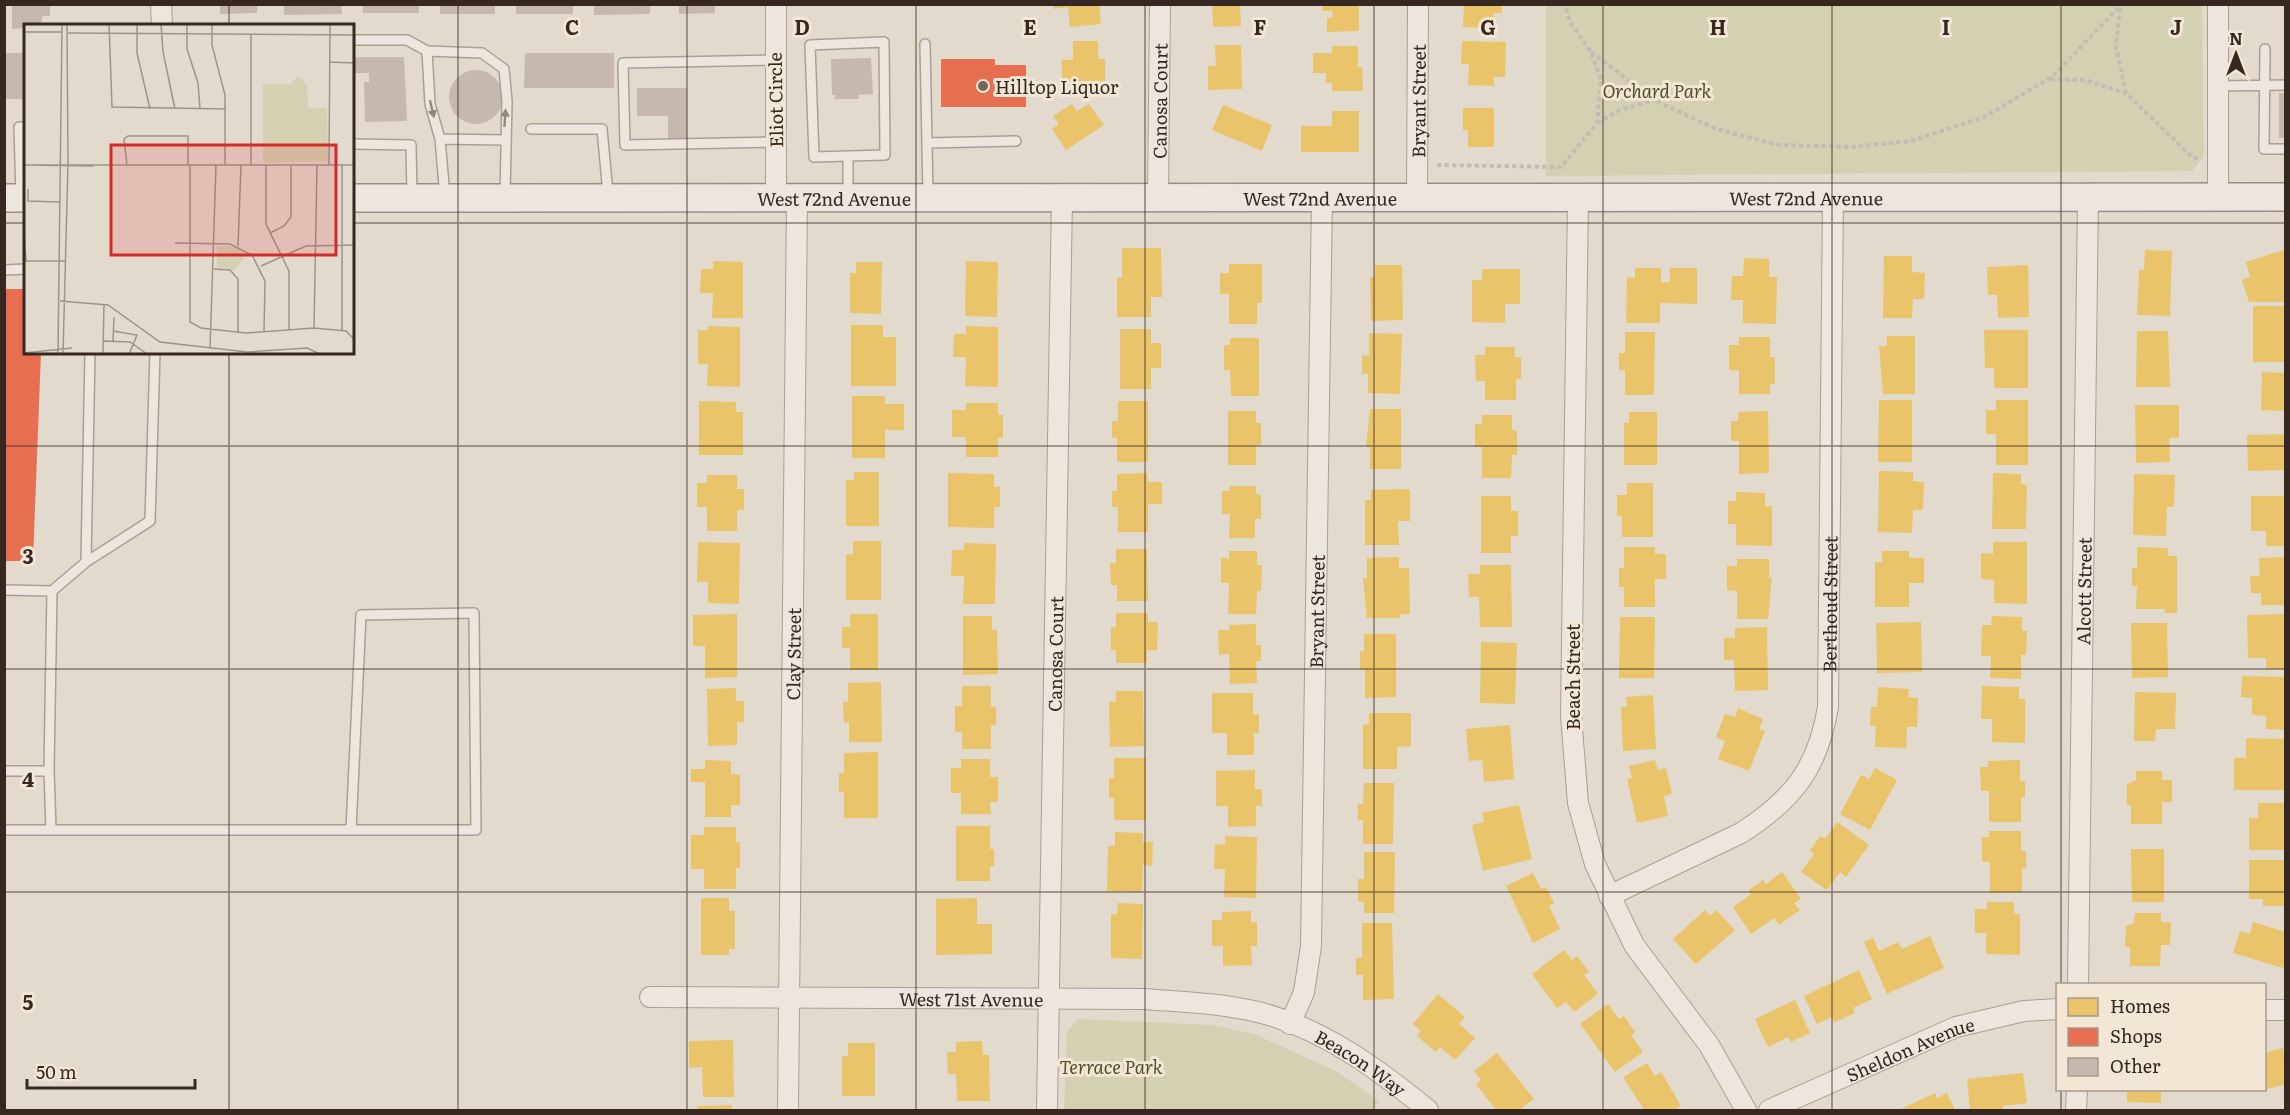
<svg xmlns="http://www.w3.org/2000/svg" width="2290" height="1115" font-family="Literata,serif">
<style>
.green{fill:#d4d0b2}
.homes{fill:#e9c46a}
.shops{fill:#e76f51}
.building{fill:#c6b8af}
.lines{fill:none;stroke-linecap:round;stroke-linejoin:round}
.service-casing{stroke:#a8a097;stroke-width:12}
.minor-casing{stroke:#a8a097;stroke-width:22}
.secondary-casing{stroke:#988f87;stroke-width:30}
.path{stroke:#c4bdb6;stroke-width:4;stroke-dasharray:4.5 3;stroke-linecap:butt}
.service{stroke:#ece6df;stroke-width:9}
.minor{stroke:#ece6df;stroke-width:20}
.secondary{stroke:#ece6df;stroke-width:27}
.oneway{fill:#918780}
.grid{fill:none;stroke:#362820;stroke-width:1.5;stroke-opacity:0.55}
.poi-dot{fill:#73665d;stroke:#f3e6d5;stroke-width:2}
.labels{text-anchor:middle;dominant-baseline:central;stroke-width:6;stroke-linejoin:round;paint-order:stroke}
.poi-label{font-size:18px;fill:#362820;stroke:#f3e6d5;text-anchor:start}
.park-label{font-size:18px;font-style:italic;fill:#4c5128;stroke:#f3e6d5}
.street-label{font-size:18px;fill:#362820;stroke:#f3e6d5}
.inset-road{fill:none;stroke:#9e9388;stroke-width:1.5}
.view{fill:#d62828;fill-opacity:0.15;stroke:#d62828;stroke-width:3}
.inset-edge{fill:none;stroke:#362820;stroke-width:3}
.grid-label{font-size:20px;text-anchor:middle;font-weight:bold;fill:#362820;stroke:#f3e6d5;stroke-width:6;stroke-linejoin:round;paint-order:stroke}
</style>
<rect width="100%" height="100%" fill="#e3dace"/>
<path class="green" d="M1546,5H2202L2204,156L2192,171L1546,176Z
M1078,1019L1212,1025L1254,1034L1336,1071L1379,1101L1372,1110H1064L1067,1032Z"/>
<path class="homes" d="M1054,4H1099L1101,24L1070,27L1068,7L1054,9Z
M1212,4H1240L1241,26L1213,27Z
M1322,4H1359V31L1327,32V18L1333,17L1332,11H1322Z
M1464,4H1502V13H1494V28L1463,27Z
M1073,41H1098V59H1105V81L1062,82V60H1073Z
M1462,41L1506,42L1505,77H1494V86L1468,85L1469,64H1461Z
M1215,45H1241L1242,89L1208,90V66H1216Z
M1332,46H1358V67H1362L1363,91H1332V83H1326V73H1313V53H1332Z
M1072,104L1077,111L1089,104L1104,125L1066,150L1052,129L1059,124L1053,116Z
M1223,105L1272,125L1262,151L1212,130Z
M1463,108H1494V147H1468V130H1463Z
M1332,111H1359V152H1301V126H1332Z
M1122,248H1161L1162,297H1151V317H1117V278H1122Z
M2145,250L2172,251L2170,316L2137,315L2139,270H2144Z
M2284,250L2286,302H2249L2242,280L2250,277L2246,262Z
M1884,256H1912V272L1925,273L1924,299H1913L1912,318H1883Z
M1744,258L1769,259V277H1777L1776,324L1743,323V300H1731L1732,276H1743Z
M713,261L743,262V318H712L713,293H700L701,269H713Z
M966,261L998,262L997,317L965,316Z
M856,262H882L881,314L850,313V273H856Z
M1229,264H1262V303H1257V324H1229V294H1220V273H1229Z
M1375,265H1402L1403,320L1371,321L1370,277H1375Z
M2028,265L2029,317L1998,318L1997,295H1988L1987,267Z
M1635,268H1661V282H1670V268H1697V304L1660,303V323H1626L1627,277L1635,278Z
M1482,269H1520V304H1505V323L1472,322V280H1482Z
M2253,306H2286V362H2253Z
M851,325H883V337H896V386H851Z
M708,326L740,327V387L707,386L708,364H698V330H708Z
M966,326L998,327V387L965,386L966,357H953L954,334H966Z
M1120,329H1151V343H1161V368H1151V389H1120Z
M1984,330H2028V388H1994V368H1985Z
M2137,331H2168L2170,387H2136Z
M1625,332H1655L1654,395H1625V370H1619V353H1625Z
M1369,333L1402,334L1400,394L1368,393V374H1362V355L1369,356Z
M1887,336H1915V394H1883L1879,346H1887Z
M1739,337H1770V357H1775V384H1770V394H1739V370H1729V345H1739Z
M1230,338H1259V396H1231L1230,370H1224V345H1230Z
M1485,347H1515V357H1521V379H1516V400H1485V381H1476L1475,355H1485Z
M2262,372L2286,373V411L2261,410Z
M852,396H885V404H904V430H885V458H852Z
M1879,400H1912V462H1878Z
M1996,400H2028V465H1996V434H1986V410H1996Z
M699,401L736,402V412H743V455H699Z
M1118,401H1148V462H1117V438H1112V421H1118Z
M966,403H998V415H1003V438H998V457H966V437H952V410H966Z
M2135,405H2179V438H2169L2170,462L2136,463Z
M1370,409H1401V469H1370V447H1366Z
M1228,411H1256V423H1261V445H1256V465H1228Z
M1768,411L1769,473L1739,474V441H1731V421H1738V412Z
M1629,412H1657V465H1624V423H1629Z
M1482,415H1512V430L1517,431V455H1512L1511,478H1482V447H1475V424H1482Z
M2286,434V470L2248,471L2247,435Z
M1879,471L1913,472V481L1924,482L1923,510H1913L1912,533L1878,532Z
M854,472H879V526H846V480H854Z
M948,473L994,474V487H1000V507H994V528L948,527Z
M1147,473L1148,482H1162V504H1148V532H1118V507H1112V491H1117V474Z
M1993,473L2021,474V484L2027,485L2026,529H1992Z
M2134,474L2175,475L2174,507H2167L2166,536L2133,535Z
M707,475H737V489H744V510H737V531H707V507H697V483H707Z
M1627,483H1653V537H1622V516H1617V495H1627Z
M1230,486H1256V494L1261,495V519H1255V538H1229L1230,514H1222V491H1230Z
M1410,489V521H1398L1399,545H1365V500H1371V490Z
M1736,492L1765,493V506H1772V546L1736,545V524H1728V501H1736Z
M1481,496H1511V511H1518V536H1511V553H1481Z
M2251,496H2286V546H2266V531H2251Z
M853,541H881V600H846V554H853Z
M698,542L740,543L739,604L708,603V582H697Z
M1993,542H2027V604L1994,603V580L1981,579V553L1993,554Z
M964,543L996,544L995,604H963L964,576H951L952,550H964Z
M1624,547H1655V554H1666V579H1655V607H1624V587H1619V568H1624Z
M2137,547L2168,548V556H2177V613H2165V609H2136L2137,586H2132V568H2137Z
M1116,549H1147L1148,601H1117V585H1111L1110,563H1116Z
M1229,551H1257V565H1262L1261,591H1257L1256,614H1228L1229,583H1221V558L1229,559Z
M1882,551H1909V558H1924V583H1909V607H1875V562H1882Z
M1399,557V568H1409L1410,614H1400V618H1367L1363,578H1367V558Z
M2286,557V605H2261V593H2251L2250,576H2260L2259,558Z
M1737,559H1769V577L1772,578L1768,619H1737V591L1727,590V566H1737Z
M1480,565H1511L1512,627H1480L1479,597H1469L1468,574H1480Z
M1116,613H1148V622H1158L1157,650H1147V663H1116V650H1111V627H1116Z
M737,614V677L705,678V646H693V615Z
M850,614H878V670H850V648H842V627H850Z
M2286,614V669H2266V658H2248L2247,615Z
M963,616H992V630H997L998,674L963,675Z
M1992,616L2022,617V631H2027L2026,655H2021V679L1990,678L1991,656H1981L1982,625H1991Z
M1620,617H1655L1654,678H1619Z
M1921,622L1922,672L1877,673L1876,623Z
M2131,623H2167L2168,677L2132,678Z
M1256,624V645H1261V661H1256L1257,683L1230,684L1229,654L1219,655L1218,630H1229V625Z
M1767,627L1768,690L1735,691L1734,660H1724V638H1735V628Z
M1364,634H1396V697L1365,698V670H1360V651H1364Z
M1481,642L1517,643L1515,704L1480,703Z
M2242,676L2286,677V730L2266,729V716L2252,715V698L2241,697Z
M881,682L882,742H849V722L844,723L843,702H848V683Z
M962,686H991V707H996V725H991V749H962V732H955V706H962Z
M1982,686L2019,687V699H2025V743L1992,742V719H1981Z
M1878,687L1909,689L1908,697L1918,698L1917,727H1907L1906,748L1875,747L1876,726H1870L1871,707H1877Z
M736,688V701H744V722H737V745L708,746L707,689Z
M1116,691H1143L1144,746L1110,747L1109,702H1116Z
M2135,692L2176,693L2175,729H2156L2155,741H2134Z
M1212,693H1253V714H1259V733H1254V755H1227V733H1212Z
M1653,695L1656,749L1623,751L1621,707H1627L1626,697Z
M1738,708L1763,719L1759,729L1765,731L1749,771L1718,759L1725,741L1716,737L1725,714L1735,717Z
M1369,713H1411V746L1397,747V769H1363V725L1369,724Z
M1510,725L1514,779L1484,782L1482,760L1469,761L1466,729Z
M2246,738L2286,739V790H2234V758H2246Z
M878,752V818H844V792H839V773H844V753Z
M1114,758H1146V820H1114V798H1109V778H1114Z
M961,759H990V777H998V802H990L991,814H961V793H951V768H961Z
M705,760L731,761V774L740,775V805H731V817H705V782H691V769H705Z
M1655,760L1658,770L1666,768L1672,794L1664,796L1668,816L1637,823L1627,779L1632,778L1629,766Z
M2020,760V781H2025V798H2021V822H1989V791H1981L1980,767H1988V761Z
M1875,768L1897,780L1870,830L1840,814L1861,775L1869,779Z
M1255,770V789H1262V806H1256V826L1228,827V806H1216V771Z
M2136,771H2162V780H2172V802H2162V824H2131V805H2127V784L2136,780Z
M1364,783H1394L1393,844H1363V820H1358V804H1363Z
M2258,803H2286V850H2249V818H2258Z
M1519,805L1532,859L1483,871L1472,825L1484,822L1482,813Z
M1837,822L1869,845L1846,877L1840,872L1827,890L1801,872L1814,854L1810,851L1820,836L1825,839Z
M956,826H990V849H994V866H990V881H956Z
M704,827H736V842H740V868H736V889H704V869H691V835H704Z
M1989,831H2021V851H2026V868H2022V892L1990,893V862H1982V837H1989Z
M1115,832L1143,833V842H1153L1152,866L1143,865L1142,892L1107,891L1108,846H1115Z
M1225,836L1257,837L1256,898L1224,897L1225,869H1214L1215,844L1225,845Z
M2131,849H2164V902H2132Z
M1364,852H1395L1394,913H1364V902H1358V879H1364Z
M2249,860H2286V906H2263V899H2249Z
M1782,872L1801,899L1794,903L1800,910L1779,925L1774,918L1751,934L1733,907L1751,894L1749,890L1763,880L1766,884Z
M1533,873L1541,889L1546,887L1554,903L1549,906L1560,929L1533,943L1506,886Z
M701,898H729V911H735V949H729V955H701Z
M977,898V924H992V954L936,955V899Z
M1987,902H2014V913L2020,914V955L1986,954V933H1975V909H1987Z
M1118,903L1143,904L1142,959L1111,958V914H1117Z
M1705,910L1710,916L1716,910L1735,930L1696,964L1673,939Z
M1251,911V922H1257V946H1251L1252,965L1223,966V946H1212V920H1222V912Z
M2135,913H2161V922H2171L2170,945H2161L2160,966H2130V947H2125L2126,926L2134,923Z
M2253,922L2286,932V957L2283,968L2233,953L2240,931L2250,934Z
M1362,923H1392L1394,999L1363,1000V975H1356V958H1362Z
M1930,936L1944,968L1887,994L1864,942L1873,938L1879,951L1898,942L1902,949Z
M1564,950L1572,960L1577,956L1589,972L1584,975L1598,994L1574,1012L1566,1002L1557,1008L1532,974Z
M1859,970L1872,999L1853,1008L1855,1013L1835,1022L1832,1017L1817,1024L1804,996Z
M1438,994L1465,1017L1459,1024L1475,1038L1455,1060L1440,1047L1436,1052L1417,1036L1421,1031L1413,1024Z
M1795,1000L1810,1033L1791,1042L1788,1037L1768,1047L1755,1019Z
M1608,1004L1619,1019L1624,1016L1635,1032L1631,1035L1643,1052L1615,1072L1580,1024Z
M733,1040L734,1097H703L702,1067L689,1068V1041Z
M982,1041L983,1055H989L990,1101H957L956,1074H948L947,1052H956V1042Z
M848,1043H875V1096H842V1056H848Z
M2283,1048L2286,1084L2264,1090V1053Z
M1497,1053L1534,1099L1519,1110H1496L1476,1084L1481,1080L1474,1071Z
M1647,1063L1655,1076L1661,1072L1681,1106L1674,1110H1644L1623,1077Z
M2023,1073L2027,1103L2002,1106L2003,1110H1970L1967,1079Z
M2127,1090H2161V1103L2127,1102Z
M1935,1093L1937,1098L1947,1093L1955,1110H1899Z
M732,1105V1110H698L697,1106Z"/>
<path class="shops" d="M941,59H995V65H1026V107H941Z
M4,289H26V352H41L33,561H4Z"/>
<path class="building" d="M220,4H257V13L220,14Z
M284,4H341L342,14L284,15Z
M363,4H419V13H363Z
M440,4H495V14H440Z
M516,4H573V14H516Z
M594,4H650V14L594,15Z
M679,4H715V13L679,14Z
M12,5H50V16H42V26L12,29Z
M4,53H26V99H4Z
M525,53H614V88H524Z
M352,57H404L407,121L365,122L364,82H369V73H352Z
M871,58L873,94L858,95L859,99H835V95H832L831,59Z
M449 97a27 27 0 1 1 54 0a27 27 0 1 1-54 0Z
M637,88H687V142H668V116H637Z
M2279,93H2286V138H2279Z"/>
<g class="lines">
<defs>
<path id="service" d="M352,40H407L427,51L482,53L504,69L507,101L505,195
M884,42L885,155L814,157L810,45Z
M925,44L928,195
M2265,49L2264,149H2286
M427,51L430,104L440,139L445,197
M775,60L623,63L625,145L776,142
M2218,86L2286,85
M531,129H602L608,194
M440,139L505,140
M927,143L1016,141
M352,144L411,145L412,195
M848,157V197
M21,196L19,127H26
M4,270L26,269
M86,562L150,521L155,352
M4,590L52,591
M4,771H49
M51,829L49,771L52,591L86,562L90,352
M4,830H476L474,613L361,615L351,830"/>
<g id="minor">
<path d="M161,4L162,26"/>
<path d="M776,4V196"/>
<path d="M2218,4V197"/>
<path id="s1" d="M1158,197L1160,4"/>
<path id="s2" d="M1417,197L1418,4"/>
<path d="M1578,197L1571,716L1578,803L1595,864L1634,945L1709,1045L1746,1110"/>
<path id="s3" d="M1609,896L1741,833C1793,800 1818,768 1828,707L1833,197"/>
<path id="s4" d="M2078,984L2088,197"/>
<path id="s5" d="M650,997L1144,999C1182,1002 1220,1003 1258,1012C1322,1028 1378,1069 1428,1110"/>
<path d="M2264,1010H2286"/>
<path id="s6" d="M1290,1024L1304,992L1311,946L1322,197"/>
<path id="s7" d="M788,1110L797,198"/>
<path id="s8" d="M1047,1110L1062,197"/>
<path id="s9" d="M1769,1110L1956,1027L2024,1011L2058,1009"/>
<path d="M2076,1110L2077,1090"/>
</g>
<g id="secondary">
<path d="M4,198H26"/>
<path id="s10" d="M352,198L2286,197"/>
</g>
</defs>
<use href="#service" class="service-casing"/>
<use href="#minor" class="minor-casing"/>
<use href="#secondary" class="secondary-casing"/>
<path class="path" d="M2120,8L2116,47L2126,93L2193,158H2198
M1591,52L1654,100L1716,129L1779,145L1852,147L1911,141L1984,117L2052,77L2122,4
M2050,79L2085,80L2125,93
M1597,123L1620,110L1654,100
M1437,165L1561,167L1597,123L1601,80L1591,52L1570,22L1565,4"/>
<use href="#service" class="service"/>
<use href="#minor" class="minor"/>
<use href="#secondary" class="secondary"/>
</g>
<defs><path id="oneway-solid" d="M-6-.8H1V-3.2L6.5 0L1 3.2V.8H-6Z" transform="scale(1.5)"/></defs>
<g class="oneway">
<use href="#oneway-solid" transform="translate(432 109) rotate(77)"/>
<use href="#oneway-solid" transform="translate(505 118) rotate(-86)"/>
</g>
<path class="grid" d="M229,4V26M458,4V1110M687,4V1110M916,4V1110M1145,4V1110M1374,4V1110M1603,4V1110M1832,4V1110M2061,4V984M4,223H26M352,223H2286M229,352V1110M4,446H2286M4,669H2286M4,892H2286M2061,1090V1110"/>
<circle class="poi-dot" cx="983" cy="86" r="6"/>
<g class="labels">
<g class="poi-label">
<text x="995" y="86">Hilltop Liquor</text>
</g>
<g class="park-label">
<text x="1657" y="90">Orchard Park</text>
<text x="1111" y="1066">Terrace Park</text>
</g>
<g class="street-label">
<text transform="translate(775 100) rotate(-91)">Eliot Circle</text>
<text stroke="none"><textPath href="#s1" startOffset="96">Canosa Court</textPath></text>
<text stroke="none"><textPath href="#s2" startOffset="96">Bryant Street</textPath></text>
<text stroke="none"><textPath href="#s10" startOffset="482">West 72nd Avenue</textPath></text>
<text stroke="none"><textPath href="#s10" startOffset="968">West 72nd Avenue</textPath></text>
<text stroke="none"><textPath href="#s10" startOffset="1454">West 72nd Avenue</textPath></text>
<text stroke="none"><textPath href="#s4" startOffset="393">Alcott Street</textPath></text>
<text stroke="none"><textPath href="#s3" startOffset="408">Berthoud Street</textPath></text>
<text stroke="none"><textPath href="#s6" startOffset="416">Bryant Street</textPath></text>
<text stroke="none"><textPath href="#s7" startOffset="456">Clay Street</textPath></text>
<text stroke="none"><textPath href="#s8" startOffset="456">Canosa Court</textPath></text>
<text transform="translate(1572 677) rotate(-90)">Beach Street</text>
<text stroke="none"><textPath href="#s5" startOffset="321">West 71st Avenue</textPath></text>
<text stroke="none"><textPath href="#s9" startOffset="154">Sheldon Avenue</textPath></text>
<text stroke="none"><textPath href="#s5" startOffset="724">Beacon Way</textPath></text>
</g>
</g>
<g transform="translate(24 24)">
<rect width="330" height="330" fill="#e3dace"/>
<path d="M274,52L283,61L284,84H303L304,137L239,139V60H267ZM193,222L211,223L223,230L210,246L193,243Z" fill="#d4d0b2"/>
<path class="inset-road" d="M85,0L88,83L202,85M113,0V29L126,85M137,0L139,28L151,85M163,0V25L174,59L176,85M188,0V21L201,71V141M0,8H37M44,9L330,11M306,38L330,39M0,141L70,142M10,141H330M103,141L100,115L104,112H164V141M166,141V298L177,304L222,309L290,304L322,307L330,315M227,141V11M242,141V200L265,247V306M305,141L306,0M318,141V307M4,165V177L35,178M0,206L2,237M246,209L260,202L267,193V142M151,219L206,220L228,231L241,257L240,308M214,222L217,141M0,237H41M237,242L282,222L330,221M190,245L206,246L214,255V308M36,277L84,281L136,318L223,328L283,324L296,330M290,304L293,141M89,307L113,311L105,330M80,317L106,318L123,330M89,317L90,293M186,325L192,141M0,329L48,324M79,329L80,280M34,330L38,0M39,330L44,139L43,0"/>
<path class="view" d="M87,121H312V231H87Z"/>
<rect width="330" height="330" class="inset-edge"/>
</g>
<g class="grid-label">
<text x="572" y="35">C</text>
<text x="802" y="35">D</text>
<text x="1030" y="35">E</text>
<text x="1260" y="35">F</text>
<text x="1488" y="35">G</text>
<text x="1718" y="35">H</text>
<text x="1946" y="35">I</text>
<text x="2176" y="35">J</text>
<text x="28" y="564">3</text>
<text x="28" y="787">4</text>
<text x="28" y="1010">5</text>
</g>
<rect width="2290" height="1115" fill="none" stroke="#362820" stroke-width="12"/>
<rect x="2056" y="983" width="210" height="108" fill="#f3e6d5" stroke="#a79a8d" stroke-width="1.5"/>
<rect x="2068" y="998" width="30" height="18" fill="#e9c46a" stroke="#a79a8d" stroke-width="1.5"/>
<text x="2110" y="1013" font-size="18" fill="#362820">Homes</text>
<rect x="2068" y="1028" width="30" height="18" fill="#e76f51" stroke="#a79a8d" stroke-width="1.5"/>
<text x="2110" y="1043" font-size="18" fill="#362820">Shops</text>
<rect x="2068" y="1058" width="30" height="18" fill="#c6b8af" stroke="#a79a8d" stroke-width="1.5"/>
<text x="2110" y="1073" font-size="18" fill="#362820">Other</text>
<g transform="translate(2236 54)" stroke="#f3e6d5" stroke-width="4.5" paint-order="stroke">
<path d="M0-4.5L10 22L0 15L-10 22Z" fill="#362820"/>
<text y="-9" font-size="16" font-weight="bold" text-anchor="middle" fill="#362820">N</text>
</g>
<path d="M27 1079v9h168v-9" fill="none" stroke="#362820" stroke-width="3"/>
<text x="36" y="1079" font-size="18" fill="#362820" stroke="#f3e6d5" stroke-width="4.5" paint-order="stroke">50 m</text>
</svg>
